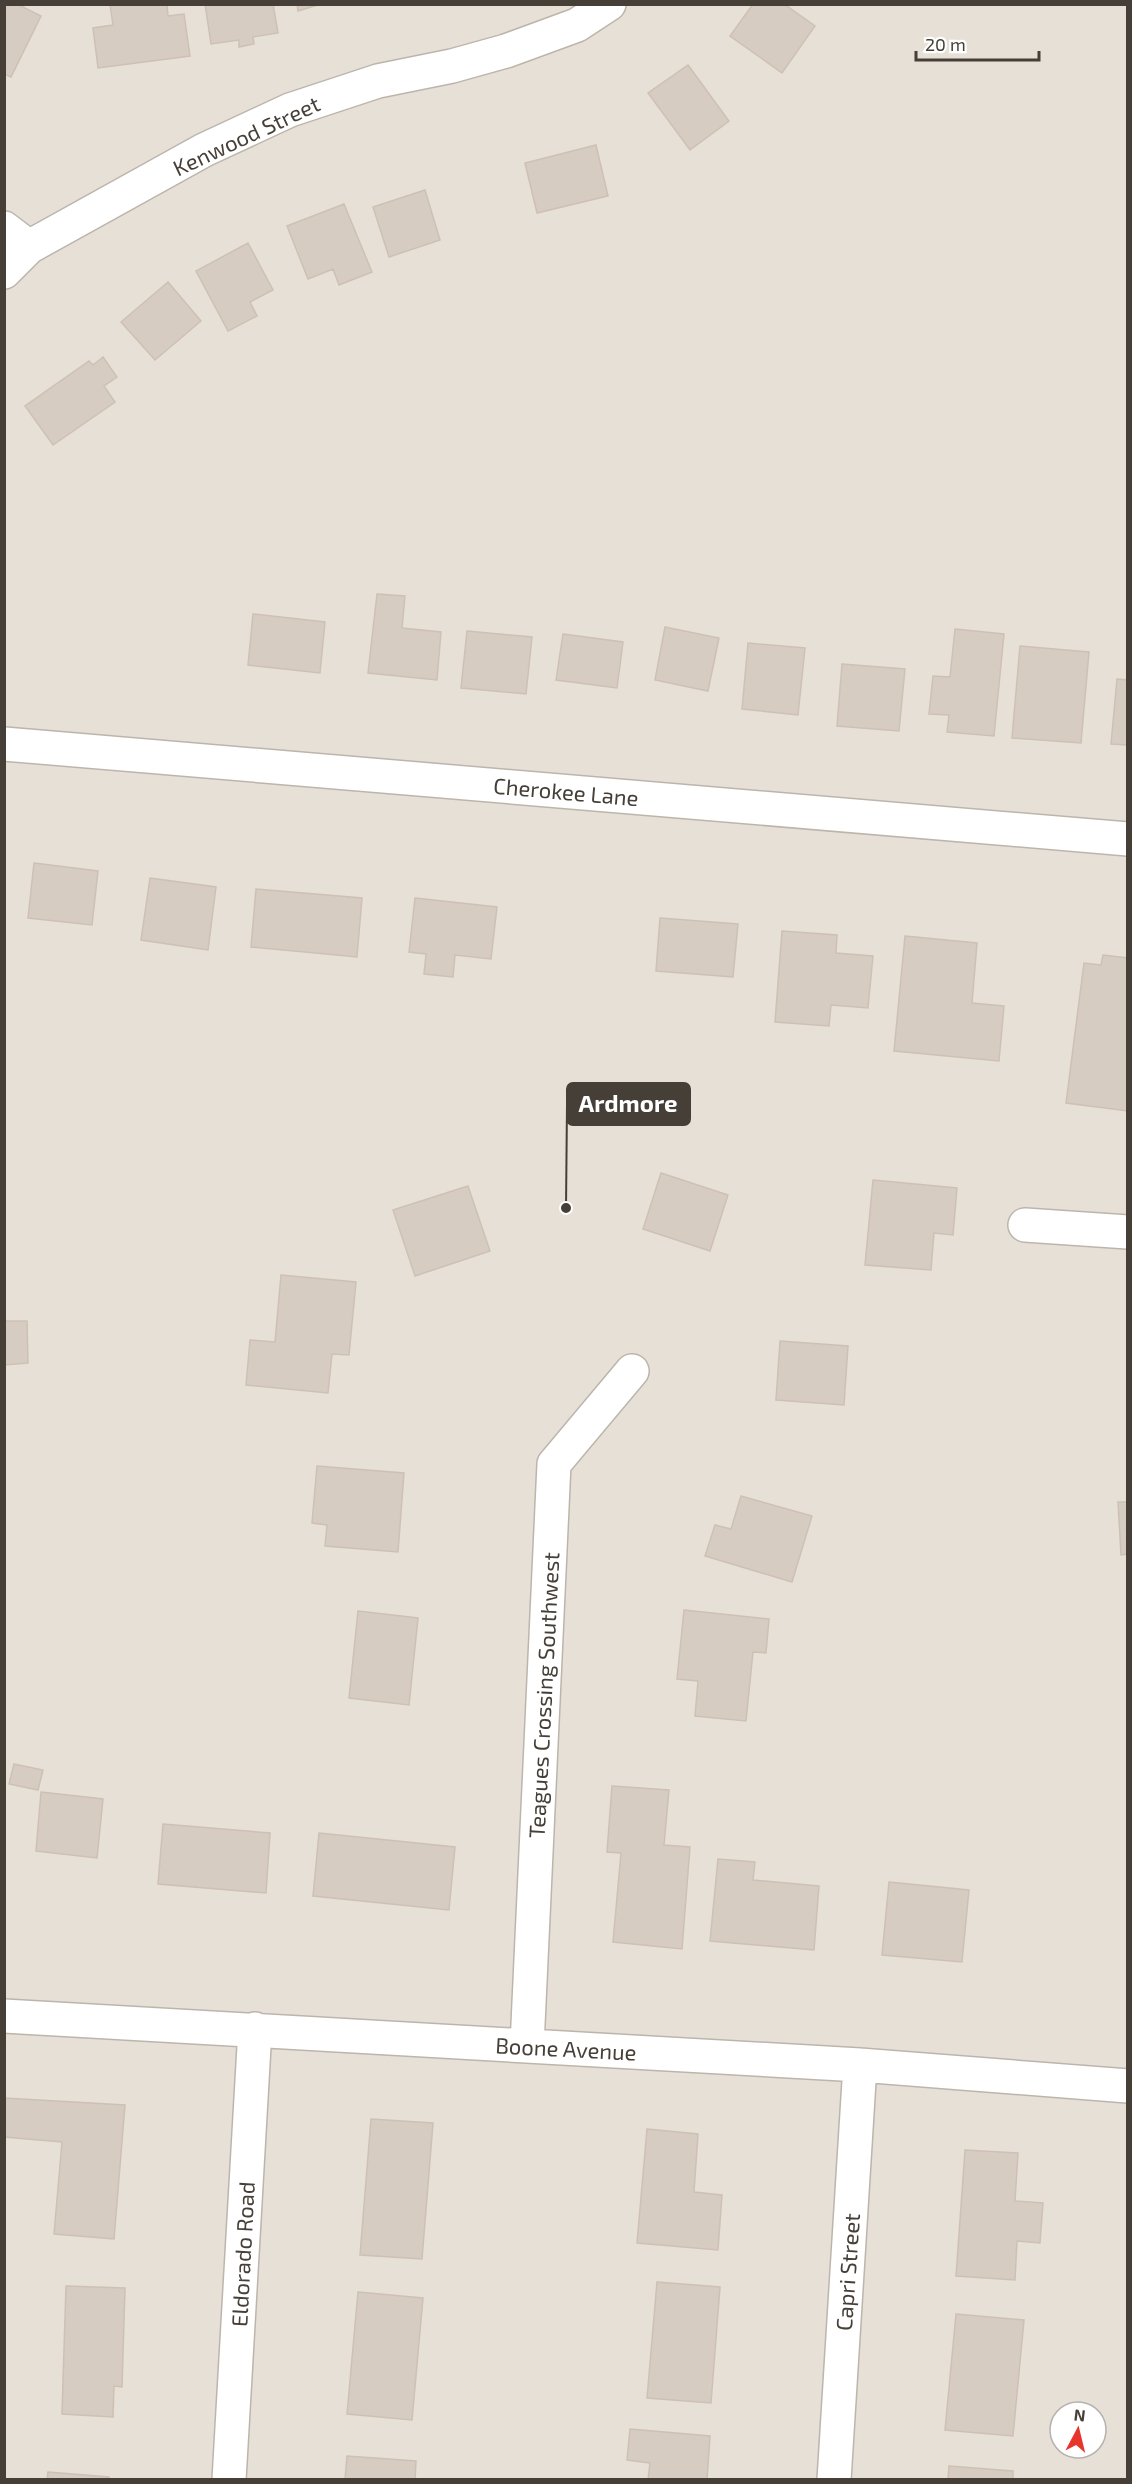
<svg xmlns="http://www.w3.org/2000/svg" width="1132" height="2484" font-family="'Exo 2',sans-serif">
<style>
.residential{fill:#e6e0d7;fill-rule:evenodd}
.building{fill:#d6ccc2;stroke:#cec1b3;stroke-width:1.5}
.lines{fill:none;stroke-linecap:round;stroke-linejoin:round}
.minor-casing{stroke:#bdb5ac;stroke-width:36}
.minor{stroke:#fff;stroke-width:33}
.labels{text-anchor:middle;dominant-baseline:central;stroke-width:5;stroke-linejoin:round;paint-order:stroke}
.street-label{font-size:22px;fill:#463f38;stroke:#fff}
.leader{fill:none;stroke:#463f38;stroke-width:2}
.callout-dot{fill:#463f38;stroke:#fff;stroke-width:2}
.callout{fill:#463f38;stroke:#463f38;stroke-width:2}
.callout-label{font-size:24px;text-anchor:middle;font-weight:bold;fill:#fff}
</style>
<rect width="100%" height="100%" fill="#f3efe9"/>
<path class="residential" d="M5,5H1127V2479L5,2480ZM1060,2412H1096V2448H1060Z"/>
<path class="building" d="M4,4H17L41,16L11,77L4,74Z
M110,4H167L168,16L184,14L190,56L98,68L93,28L113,25Z
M205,4H273L278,33L253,37L254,44L239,47V40L211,44Z
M297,4H321L298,11Z
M753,4H784L815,26L782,73L730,36Z
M688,65L729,121L690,150L648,93Z
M596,145L608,196L537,213L525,163Z
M425,190L440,240L389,257L373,207Z
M344,204L372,272L339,285L333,269L308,279L287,226Z
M248,243L273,290L250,302L257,316L228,331L196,271Z
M168,282L201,321L155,360L121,322Z
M103,357L117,377L104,386L115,402L53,445L25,406L89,361L93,365Z
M377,594L405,596L402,628L441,632L437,680L368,673Z
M253,614L325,622L320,673L248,665Z
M665,627L719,638L708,691L655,680Z
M955,629L1004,634L994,736L947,732L949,715L929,714L933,676L950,677Z
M467,631L532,637L526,694L461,688Z
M563,634L623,642L617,688L556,680Z
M748,643L805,648L798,715L742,709Z
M1020,646L1089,652L1081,743L1012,738Z
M842,664L905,669L899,731L837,726Z
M1117,679L1128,680V745L1111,744Z
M34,863L98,871L92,925L28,918Z
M150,878L216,887L208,950L141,940Z
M256,889L362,898L357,957L251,947Z
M415,898L497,907L491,959L455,955L453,977L424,974L426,954L409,952Z
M660,918L738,924L733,977L656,971Z
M782,931L837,935L836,953L873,956L868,1008L831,1005L829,1026L775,1022Z
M905,936L977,943L972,1003L1004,1006L999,1061L894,1051Z
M1103,955L1128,958V1111L1066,1103L1084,963L1101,965Z
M661,1173L728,1195L710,1251L643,1229Z
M873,1180L957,1188L953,1235L934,1233L931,1270L865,1265Z
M468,1186L490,1251L415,1276L393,1210Z
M281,1275L356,1282L349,1355L332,1354L328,1393L246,1385L250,1340L275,1342Z
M4,1321H27L28,1363L4,1365Z
M780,1341L848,1346L844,1405L776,1400Z
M317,1466L404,1473L398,1552L325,1546L327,1525L312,1523Z
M741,1496L812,1516L792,1582L705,1556L715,1525L731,1529Z
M1118,1502H1128V1554L1121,1555Z
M684,1610L769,1619L766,1653L753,1652L746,1721L695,1716L698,1681L677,1679Z
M358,1611L418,1618L409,1705L349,1698Z
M14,1764L43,1770L38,1790L9,1784Z
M612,1786L669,1790L664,1845L690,1847L682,1949L613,1942L621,1853L607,1852Z
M41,1792L103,1799L97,1858L36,1851Z
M163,1824L270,1833L266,1893L158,1884Z
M319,1833L455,1847L449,1910L313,1896Z
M718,1859L755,1862L753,1880L819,1886L814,1950L710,1941Z
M889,1882L969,1890L962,1962L882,1955Z
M4,2098L125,2105L114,2239L54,2234L62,2142L4,2137Z
M371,2119L433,2123L422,2259L360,2255Z
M647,2129L698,2134L694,2192L722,2195L718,2250L637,2243Z
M965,2150L1018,2153L1015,2201L1043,2203L1040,2243L1017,2241L1015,2280L956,2276Z
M657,2282L720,2287L711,2403L647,2398Z
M66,2286L125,2288L122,2387L114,2386L113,2417L62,2414Z
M358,2292L423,2298L412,2420L347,2414Z
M956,2314L1024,2320L1013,2436L945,2430Z
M630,2429L710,2436L707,2480H648L650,2463L627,2460Z
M347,2456L416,2461L415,2480H345Z
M949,2466L1013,2471V2480H948Z
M48,2472L109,2477V2480H47Z"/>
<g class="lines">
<defs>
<path id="minor" d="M4,228L29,247
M4,272L29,247L204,150L290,110L378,81L452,66L506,51L577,25L609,4
M4,744L1128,839
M1025,1225L1128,1232
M4,2016L860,2065L1128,2086
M527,2046L554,1464L632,1371
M229,2480L255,2029
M834,2480L860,2065"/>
</defs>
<use href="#minor" class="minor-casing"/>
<use href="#minor" class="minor"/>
</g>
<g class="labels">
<g class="street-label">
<text transform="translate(246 135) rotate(-25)">Kenwood Street</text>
<text transform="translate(566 791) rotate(5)">Cherokee Lane</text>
<text transform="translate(543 1695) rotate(-87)">Teagues Crossing Southwest</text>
<text transform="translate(566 2048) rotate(3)">Boone Avenue</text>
<text transform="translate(242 2254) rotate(-87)">Eldorado Road</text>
<text transform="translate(847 2272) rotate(-86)">Capri Street</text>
</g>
</g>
<path class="leader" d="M566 1208L567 1104"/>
<circle class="callout-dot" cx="566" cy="1208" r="6"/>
<rect class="callout" x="567" y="1083" width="123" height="42" rx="6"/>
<g class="callout-label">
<text x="628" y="1112">Ardmore</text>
</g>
<rect width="1132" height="2484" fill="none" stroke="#463f38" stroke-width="12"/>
<g transform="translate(1078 2430) rotate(7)"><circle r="28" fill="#ffffff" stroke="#b5b2af" stroke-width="1.5"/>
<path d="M0-4.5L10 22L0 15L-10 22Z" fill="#e7352c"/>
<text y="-9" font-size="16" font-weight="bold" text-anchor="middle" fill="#463f38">N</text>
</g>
<path d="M916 51v9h123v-9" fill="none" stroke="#463f38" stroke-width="3"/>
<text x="925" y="51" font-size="18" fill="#463f38" stroke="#ffffff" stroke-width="4.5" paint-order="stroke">20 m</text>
</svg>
